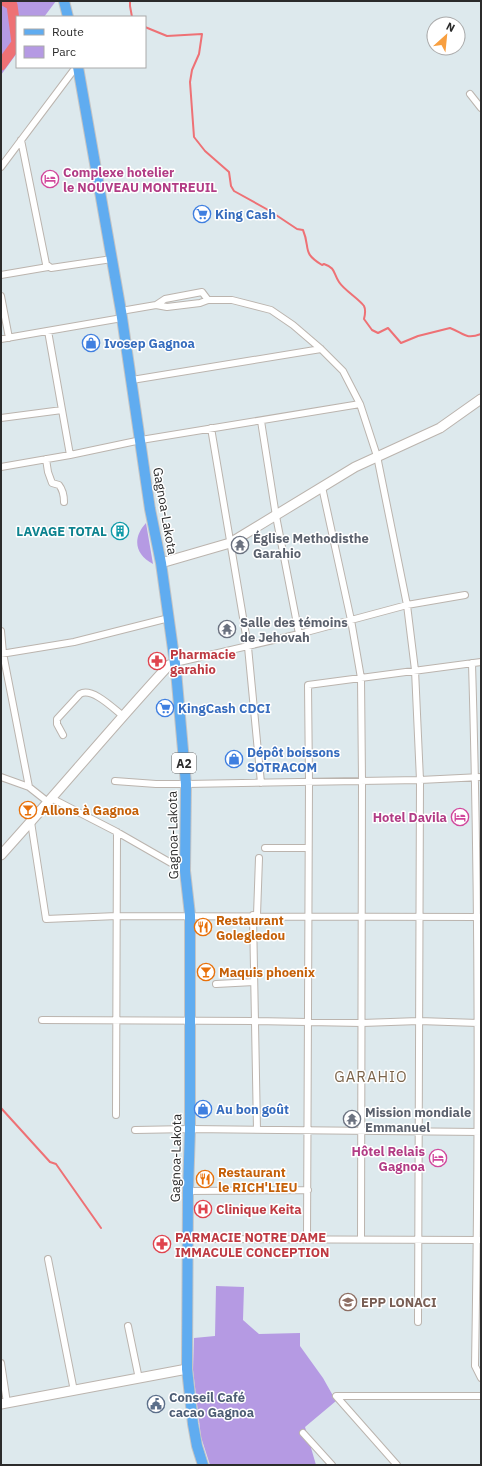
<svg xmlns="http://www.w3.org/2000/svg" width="482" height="1466" font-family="'IBM Plex Sans',sans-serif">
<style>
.green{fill:#b59ae3}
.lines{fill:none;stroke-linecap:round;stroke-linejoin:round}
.stream{stroke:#ee7175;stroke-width:2}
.river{stroke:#ee7175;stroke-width:11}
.street-casing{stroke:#bbb4ae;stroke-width:8}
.secondary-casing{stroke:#bbb4ae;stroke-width:11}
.primary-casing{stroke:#c4c4c4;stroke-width:12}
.street{stroke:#fff;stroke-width:6}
.secondary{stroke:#fff;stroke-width:9}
.primary{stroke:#60acf0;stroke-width:10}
.labels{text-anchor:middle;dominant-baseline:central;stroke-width:3;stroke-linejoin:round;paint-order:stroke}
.shield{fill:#fff;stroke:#6b6b6b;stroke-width:1}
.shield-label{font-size:12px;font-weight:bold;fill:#2b2b2b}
.hotel-label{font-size:13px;font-weight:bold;fill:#b23c85;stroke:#fff;text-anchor:end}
.shop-label{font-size:13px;font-weight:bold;fill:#366cbe;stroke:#fff;text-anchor:start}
.street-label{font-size:13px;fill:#2b2b2b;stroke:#fff}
.culture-label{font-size:13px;font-weight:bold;fill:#0d838f;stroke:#fff;text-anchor:end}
.worship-label{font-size:13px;font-weight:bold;fill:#5b616d;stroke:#fff;text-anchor:start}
.health-label{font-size:13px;font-weight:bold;fill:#be3a42;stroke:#fff;text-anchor:start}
.food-label{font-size:13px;font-weight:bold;fill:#c56008;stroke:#fff;text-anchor:start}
.education-label{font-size:13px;font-weight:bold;fill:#785e54;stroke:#fff;text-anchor:start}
.service-label{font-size:13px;font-weight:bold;fill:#4e5e75;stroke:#fff;text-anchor:start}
.quarter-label{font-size:15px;letter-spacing:1px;fill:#7c654b;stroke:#fff}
</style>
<rect width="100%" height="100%" fill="#dde9ed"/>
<path class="green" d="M1,1H56L44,17H17V53L1,75Z
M146,523L153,564C135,555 132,538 146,523Z
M216,1286L244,1287L243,1320L259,1334L300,1333V1346L323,1378L336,1401L305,1427L316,1465H210L201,1437L193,1370L194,1338L215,1336Z"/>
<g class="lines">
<path class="stream" d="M130,1V6L132,17
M145,27L167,36L202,34L199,54L192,70L190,82L194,137L205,151L229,172L231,186L234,191L270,211L297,229L303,230C311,249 301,252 322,265L324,264C336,268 333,273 339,282C344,290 359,299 364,306C366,310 365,315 364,319L372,330L378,333L388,328L401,343L418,336L450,328C464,333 465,340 481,334
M1,1108L50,1162L56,1164L101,1228"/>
<path class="river" d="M5,1L12,5L17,43
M1,65L17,43"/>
<defs>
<path id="street" d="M470,94L481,108
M21,140L46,264L51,268L112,259
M1,167L76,67
M1,275L48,267
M1,296L9,338
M156,305L165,299L202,292L208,300
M121,311L156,305L167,307L200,303L208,300H232L271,310L293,325L321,349L343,371L360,404L377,456L407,605L415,670L420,780L418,1322
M48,331L70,455
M1,339L122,318
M132,380L321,349
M1,418L62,410
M261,421L276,516L299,634
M211,428L248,647L261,783
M46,459L48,472L52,483L59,485C63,490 64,496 64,502
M1,467L70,455L141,440L360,404
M322,487L351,620L361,678L362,781L361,1239
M1,631L3,653L29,787L48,802
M1,654L74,642L169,618
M175,663L299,634L407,605L465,595
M472,663C479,897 479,1131 475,1366L481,1378
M63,735L57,724V719L80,694C92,687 113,708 123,716
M1,777L29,787
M115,781L156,784H186L420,780L481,777
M51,798L117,832L185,871
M31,822L46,919L117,916L481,917
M265,848H308
M253,915L257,1130
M257,915L259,858
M216,984L254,982
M42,1020L254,1021L362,1023L419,1021L478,1023
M116,1115L117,832
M135,1130L190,1129L481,1132
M188,1191L308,1190
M187,1239L480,1240
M307,1239L309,782L308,685L481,662
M48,1259L74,1391
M128,1326L139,1379
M1,1363L7,1403
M303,1433L332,1465
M397,1465L336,1396H481"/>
<path id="secondary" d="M161,563L230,543L355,467L440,428L481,399
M1,855C58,792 112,727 169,665L175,663
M1,1404L187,1369"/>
<path id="primary" d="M64,1L68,17
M78,67L121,311L150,509L161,563L176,671L186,784L185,871L190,915V1129L188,1191L187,1369L193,1424L197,1446L203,1465"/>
</defs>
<use href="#street" class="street-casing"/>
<use href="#secondary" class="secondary-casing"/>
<use href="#primary" class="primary-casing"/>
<use href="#street" class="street"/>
<use href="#secondary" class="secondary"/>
<use href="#primary" class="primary"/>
</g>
<defs>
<symbol id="hotel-ring" viewBox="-11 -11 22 22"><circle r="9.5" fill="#fff" stroke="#d1479c" stroke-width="1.5"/><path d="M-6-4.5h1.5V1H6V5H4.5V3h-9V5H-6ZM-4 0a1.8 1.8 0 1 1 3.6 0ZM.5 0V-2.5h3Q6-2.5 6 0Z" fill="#d1479c"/></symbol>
<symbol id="supermarket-ring" viewBox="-11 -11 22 22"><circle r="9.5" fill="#fff" stroke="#3f7fe0" stroke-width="1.5"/><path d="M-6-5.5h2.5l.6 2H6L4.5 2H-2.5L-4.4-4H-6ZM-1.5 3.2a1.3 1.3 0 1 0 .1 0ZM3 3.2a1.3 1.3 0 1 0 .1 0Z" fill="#3f7fe0"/></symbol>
<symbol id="shop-ring" viewBox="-11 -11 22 22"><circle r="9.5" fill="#fff" stroke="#3f7fe0" stroke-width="1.5"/><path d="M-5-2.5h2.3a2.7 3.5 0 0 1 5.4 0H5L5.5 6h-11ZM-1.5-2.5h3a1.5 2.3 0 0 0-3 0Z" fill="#3f7fe0"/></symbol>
<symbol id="building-ring" viewBox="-11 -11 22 22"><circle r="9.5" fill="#fff" stroke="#0f9aa8" stroke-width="1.5"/><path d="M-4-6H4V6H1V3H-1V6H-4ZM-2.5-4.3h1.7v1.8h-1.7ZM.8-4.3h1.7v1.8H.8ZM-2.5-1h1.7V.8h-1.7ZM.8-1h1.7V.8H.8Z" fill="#0f9aa8"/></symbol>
<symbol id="temple-ring" viewBox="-11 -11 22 22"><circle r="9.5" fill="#fff" stroke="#6b7280" stroke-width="1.5"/><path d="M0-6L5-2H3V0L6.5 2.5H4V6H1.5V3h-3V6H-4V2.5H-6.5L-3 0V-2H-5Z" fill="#6b7280"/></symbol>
<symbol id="pharmacy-ring" viewBox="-11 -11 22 22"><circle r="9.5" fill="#fff" stroke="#e0444e" stroke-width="1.5"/><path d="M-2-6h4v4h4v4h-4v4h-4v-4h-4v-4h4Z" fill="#e0444e"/></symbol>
<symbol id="bar-ring" viewBox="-11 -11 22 22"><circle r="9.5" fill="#fff" stroke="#e8710a" stroke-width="1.5"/><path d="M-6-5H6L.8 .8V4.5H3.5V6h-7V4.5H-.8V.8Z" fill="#e8710a"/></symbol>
<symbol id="restaurant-ring" viewBox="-11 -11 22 22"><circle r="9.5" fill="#fff" stroke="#e8710a" stroke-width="1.5"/><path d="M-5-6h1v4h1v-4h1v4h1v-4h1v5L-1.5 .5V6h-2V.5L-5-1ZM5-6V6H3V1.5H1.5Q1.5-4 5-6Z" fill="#e8710a"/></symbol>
<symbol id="hospital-ring" viewBox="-11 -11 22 22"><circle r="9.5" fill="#fff" stroke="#e0444e" stroke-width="1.5"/><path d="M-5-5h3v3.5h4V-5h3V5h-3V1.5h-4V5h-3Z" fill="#e0444e"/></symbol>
<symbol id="school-ring" viewBox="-11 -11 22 22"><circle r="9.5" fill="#fff" stroke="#8d6e63" stroke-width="1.5"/><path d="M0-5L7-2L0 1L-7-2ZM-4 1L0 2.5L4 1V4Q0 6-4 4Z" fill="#8d6e63"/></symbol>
<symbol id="civic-ring" viewBox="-11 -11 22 22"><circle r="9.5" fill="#fff" stroke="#5c6f8a" stroke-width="1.5"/><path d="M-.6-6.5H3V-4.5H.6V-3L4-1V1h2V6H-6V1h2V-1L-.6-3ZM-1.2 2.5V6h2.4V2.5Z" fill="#5c6f8a"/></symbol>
</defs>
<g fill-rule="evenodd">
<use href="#hotel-ring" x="40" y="169" width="20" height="20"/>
<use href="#supermarket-ring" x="192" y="204" width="20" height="20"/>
<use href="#shop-ring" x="81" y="333" width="20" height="20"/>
<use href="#building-ring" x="110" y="521" width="20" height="20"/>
<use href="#temple-ring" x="230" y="535" width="20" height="20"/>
<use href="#temple-ring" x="217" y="619" width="20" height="20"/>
<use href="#pharmacy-ring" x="147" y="651" width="20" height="20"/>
<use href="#supermarket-ring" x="155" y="698" width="20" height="20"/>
<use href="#shop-ring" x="224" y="749" width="20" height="20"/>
<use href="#bar-ring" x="18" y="800" width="20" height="20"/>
<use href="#hotel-ring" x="450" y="807" width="20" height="20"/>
<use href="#restaurant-ring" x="193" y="917" width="20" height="20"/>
<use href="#bar-ring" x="196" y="962" width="20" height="20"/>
<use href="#shop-ring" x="193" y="1099" width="20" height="20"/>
<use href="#temple-ring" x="342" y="1109" width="20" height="20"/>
<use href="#hotel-ring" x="428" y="1148" width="20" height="20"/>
<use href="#restaurant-ring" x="195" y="1169" width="20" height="20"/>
<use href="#hospital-ring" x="193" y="1199" width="20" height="20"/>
<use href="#pharmacy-ring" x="152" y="1234" width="20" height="20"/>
<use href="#school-ring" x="338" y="1292" width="20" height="20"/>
<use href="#civic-ring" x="146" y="1394" width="20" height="20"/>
</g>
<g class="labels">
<rect class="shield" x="172" y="753" width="24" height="20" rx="3"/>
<g class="shield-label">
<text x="184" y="763">A2</text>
</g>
<g class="hotel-label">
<text x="63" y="172" text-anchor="start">Complexe hotelier<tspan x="63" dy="15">le NOUVEAU MONTREUIL</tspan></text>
<text x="447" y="817">Hotel Davila</text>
<text x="425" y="1151">Hôtel Relais<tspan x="425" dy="15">Gagnoa</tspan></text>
</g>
<g class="shop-label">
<text x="215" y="214">King Cash</text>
<text x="104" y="343">Ivosep Gagnoa</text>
<text x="178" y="708">KingCash CDCI</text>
<text x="247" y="752">Dépôt boissons<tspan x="247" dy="15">SOTRACOM</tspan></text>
<text x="216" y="1109">Au bon goût</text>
</g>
<g class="street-label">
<text transform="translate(165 511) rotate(80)">Gagnoa-Lakota</text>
<text transform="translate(173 835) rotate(-91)">Gagnoa-Lakota</text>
<text transform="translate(176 1158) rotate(-89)">Gagnoa-Lakota</text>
</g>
<g class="culture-label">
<text x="107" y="531">LAVAGE TOTAL</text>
</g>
<g class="worship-label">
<text x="253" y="538">Église Methodisthe<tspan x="253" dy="15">Garahio</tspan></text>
<text x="240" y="622">Salle des témoins<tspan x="240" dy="15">de Jehovah</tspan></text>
<text x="365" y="1112">Mission mondiale<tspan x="365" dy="15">Emmanuel</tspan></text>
</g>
<g class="health-label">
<text x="170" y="654">Pharmacie<tspan x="170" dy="15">garahio</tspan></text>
<text x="216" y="1209">Clinique Keita</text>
<text x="175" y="1237">PARMACIE NOTRE DAME<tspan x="175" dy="15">IMMACULE CONCEPTION</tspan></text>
</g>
<g class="food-label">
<text x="41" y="810">Allons à Gagnoa</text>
<text x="216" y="920">Restaurant<tspan x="216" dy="15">Golegledou</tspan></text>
<text x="219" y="972">Maquis phoenix</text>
<text x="218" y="1172">Restaurant<tspan x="218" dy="15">le RICH'LIEU</tspan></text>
</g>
<g class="education-label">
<text x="361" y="1302">EPP LONACI</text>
</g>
<g class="service-label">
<text x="169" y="1397">Conseil Café<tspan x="169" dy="15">cacao Gagnoa</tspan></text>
</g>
<g class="quarter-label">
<text x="371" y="1076">GARAHIO</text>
</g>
</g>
<rect width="482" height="1466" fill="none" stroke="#2b2b2b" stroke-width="4"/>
<rect x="16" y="16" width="130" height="52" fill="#ffffff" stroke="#aaaaaa"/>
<rect x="24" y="29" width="20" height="6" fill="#60acf0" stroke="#aaaaaa"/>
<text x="52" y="36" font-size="12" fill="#2b2b2b">Route</text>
<rect x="24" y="46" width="20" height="12" fill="#b59ae3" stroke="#aaaaaa"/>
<text x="52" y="56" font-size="12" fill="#2b2b2b">Parc</text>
<g transform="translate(446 36) rotate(27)"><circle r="19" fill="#ffffff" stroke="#aaaaaa"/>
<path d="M0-3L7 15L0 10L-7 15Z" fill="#f89f3f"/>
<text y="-6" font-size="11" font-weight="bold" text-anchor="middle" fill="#2b2b2b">N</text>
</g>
</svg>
